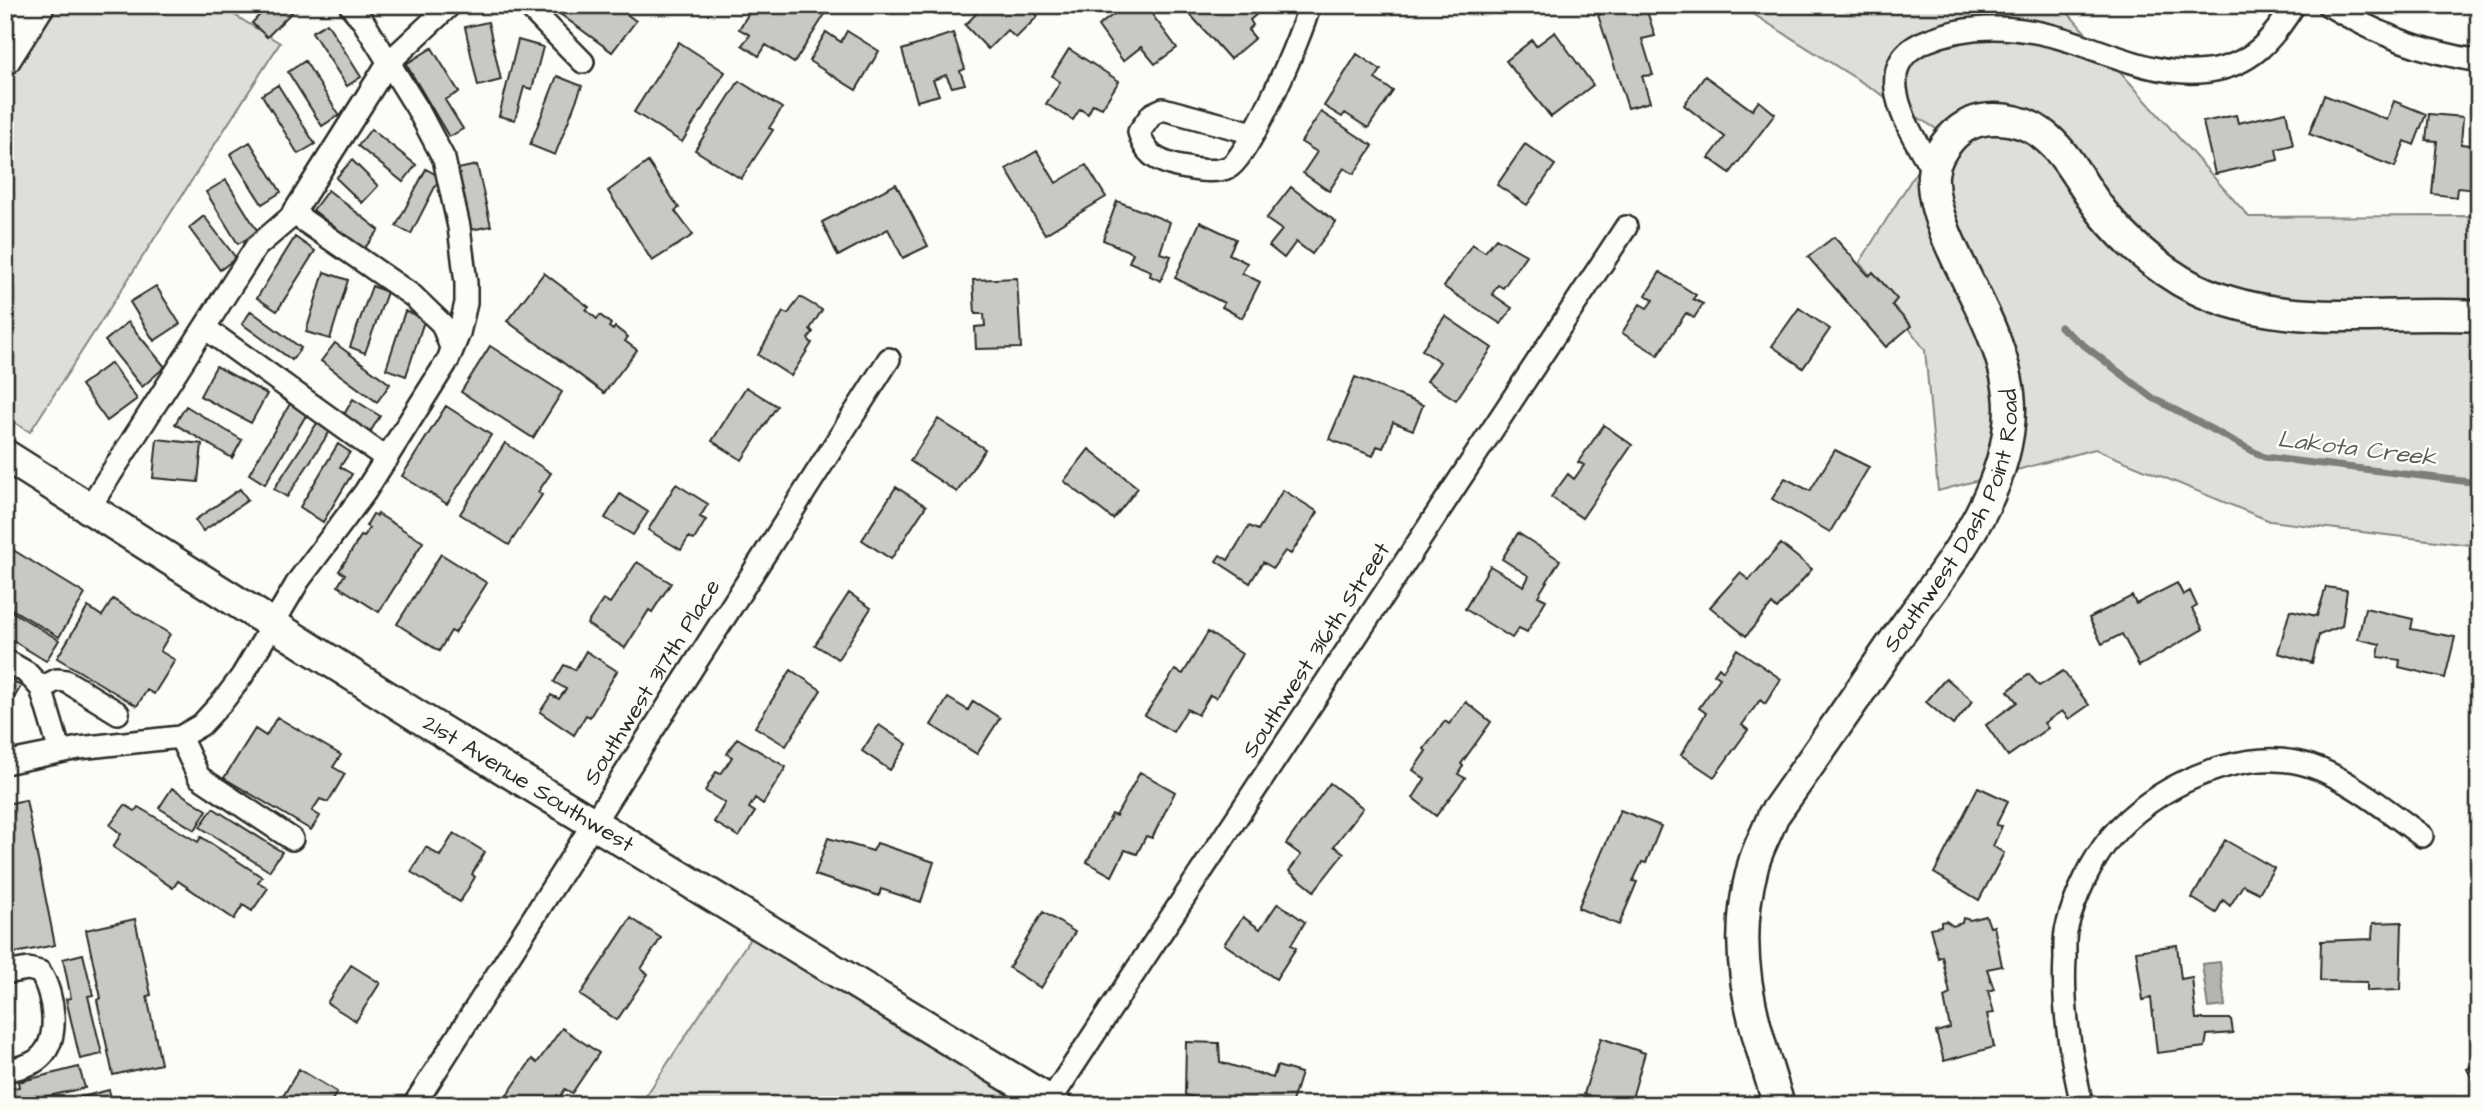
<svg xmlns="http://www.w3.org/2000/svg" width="2484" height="1110" font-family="'Architects Daughter',sans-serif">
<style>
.green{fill:#dfdeda;stroke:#858482;stroke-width:2}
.water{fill:#b5b4b1;stroke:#7e7d7b;stroke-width:2}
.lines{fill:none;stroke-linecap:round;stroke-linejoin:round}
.stream{stroke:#7e7d7b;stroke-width:7}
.building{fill:#c9c8c4;stroke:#2b2b2b;stroke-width:2}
.minor-casing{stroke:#2b2b2b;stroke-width:26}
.secondary-casing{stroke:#2b2b2b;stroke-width:35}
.minor{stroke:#fdfcf7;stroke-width:21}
.secondary{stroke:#fdfcf7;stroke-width:30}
.labels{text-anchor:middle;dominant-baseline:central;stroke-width:5;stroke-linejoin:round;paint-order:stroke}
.street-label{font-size:23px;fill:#2b2b2b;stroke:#fdfcf7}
.water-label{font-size:24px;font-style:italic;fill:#5b5b5a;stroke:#fdfcf7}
</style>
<rect width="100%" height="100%" fill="#fdfcf7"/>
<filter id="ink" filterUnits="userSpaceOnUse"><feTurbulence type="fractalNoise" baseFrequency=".0143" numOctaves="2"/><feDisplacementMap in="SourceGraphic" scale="14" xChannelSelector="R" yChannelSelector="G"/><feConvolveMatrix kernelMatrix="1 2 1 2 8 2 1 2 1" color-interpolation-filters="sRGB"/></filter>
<g filter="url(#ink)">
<path class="green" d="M5,5H218L280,43L30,432L5,417Z
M1739,5H2061L2249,217L2479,216V546L2270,521L2095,449L1938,491L1925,350L1860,262L1941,132Z
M759,925L1056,1105H640Z"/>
<path class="water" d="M2220,962L2225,1006L2208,1008L2202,964Z"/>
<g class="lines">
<path class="stream" d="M2060,327L2153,398L2264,457L2479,483"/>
</g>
<path class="building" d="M269,5H299L267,37L252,23Z
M566,5H614L636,21L612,52L560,14Z
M754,5H825L829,8L794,63L766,45L759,56L742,45L750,35L739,29Z
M978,5H1028L1038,16L1016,38L1007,30L988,49L965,25L976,14L973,10Z
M1126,5H1145L1177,48L1155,64L1141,47L1123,61L1098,26Z
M1193,5H1264L1265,7L1250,20L1253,25L1248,30L1255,38L1230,59L1187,11Z
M1629,5H1645L1655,36L1642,39L1653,75L1642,76L1650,102L1628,108L1598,15Z
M488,22L501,80L478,86L465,27Z
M327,23L361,77L347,86L312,32Z
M847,31L879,51L856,90L809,61L826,32L841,42Z
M1555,32L1593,85L1551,117L1506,61L1532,40L1536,46Z
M953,33L965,69L960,71L965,84L952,87L946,75L933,80L939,95L917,101L902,50Z
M518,40L543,47L532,89L524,87L515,120L499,116Z
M679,42L725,72L682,142L634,112Z
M432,48L459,92L445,100L463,129L449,137L406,64Z
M1069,49L1119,81L1102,108L1093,104L1088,114L1080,109L1073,120L1046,104L1060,82L1052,76Z
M1357,54L1381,70L1375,79L1393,91L1368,128L1345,113L1342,117L1324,106Z
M305,61L339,115L322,126L288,72Z
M557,76L582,86L555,155L530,145Z
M1705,76L1752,110L1759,101L1775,114L1730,173L1709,158L1725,137L1684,105Z
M739,81L782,108L769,128L773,130L741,179L695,150Z
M278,85L315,144L298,154L262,95Z
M2324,95L2387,120L2394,101L2426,114L2414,145L2405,141L2395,167L2309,134Z
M1321,112L1373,146L1354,174L1344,168L1329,191L1303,173L1317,152L1301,142Z
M2286,112L2293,145L2276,149L2278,160L2215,174L2203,122L2236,115L2238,123Z
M2429,114L2463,117L2461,144L2479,146V190L2457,188L2456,197L2432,194L2437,141L2426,140Z
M371,129L416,165L403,182L358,146Z
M250,142L281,192L262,204L230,154Z
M1525,144L1555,165L1527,205L1497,185Z
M1037,151L1056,183L1086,165L1106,197L1045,234L1006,169Z
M352,160L378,186L362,203L336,178Z
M648,162L679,208L675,211L693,235L652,261L608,191Z
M477,165L491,226L471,230L458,169Z
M426,169L440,177L411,234L396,226Z
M226,180L258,232L238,244L206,192Z
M896,184L928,246L903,258L888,229L838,256L822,222Z
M1291,187L1336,222L1312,254L1296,242L1284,258L1269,246L1282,230L1266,219Z
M328,190L379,230L363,250L313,210Z
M1117,201L1170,222L1160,253L1171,256L1161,281L1150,276L1151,271L1129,262L1133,253L1103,240Z
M204,216L236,258L220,270L189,228Z
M1200,222L1236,239L1229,254L1247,263L1242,273L1260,282L1242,318L1222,307L1224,303L1175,278Z
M295,237L315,251L277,311L257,298Z
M1834,237L1869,276L1873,272L1897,299L1892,305L1911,326L1886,347L1808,257Z
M1496,238L1526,255L1503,288L1498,285L1492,294L1512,308L1501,324L1444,287L1472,244L1485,252Z
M324,272L348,280L330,339L306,332Z
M1660,272L1696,295L1693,299L1703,304L1694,318L1686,313L1658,355L1622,333L1640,304L1647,308L1653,300L1646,295Z
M544,273L589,307L586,310L597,319L600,315L611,324L609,327L613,330L615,327L628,337L625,341L637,350L604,393L507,321Z
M1017,278L1021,348L976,349L975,327L985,326L984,314H975L973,280Z
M156,286L180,324L154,341L130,302Z
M372,286L387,292L365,353L350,347Z
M800,297L822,310L810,329L813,332L808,339L812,343L791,376L758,355L783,312L788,314Z
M1799,308L1830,329L1803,368L1772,346Z
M251,311L301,348L292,360L242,324Z
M405,311L425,318L406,376L386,369Z
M1445,316L1492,348L1456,400L1427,381L1440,362L1422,350Z
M128,322L165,367L142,387L105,341Z
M335,343L390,384L377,402L321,361Z
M490,346L562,392L533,438L461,392Z
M111,363L137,399L107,421L81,385Z
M216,366L267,394L251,423L200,396Z
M1355,377L1423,405L1413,430L1393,422L1383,448L1377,446L1373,456L1329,439Z
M746,387L777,406L742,460L712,441Z
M353,399L380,416L369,434L342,418Z
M291,402L308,412L265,484L249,474Z
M186,406L242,440L232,458L175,424Z
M446,406L491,435L447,504L402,476Z
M938,419L985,449L957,492L910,461Z
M319,420L332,428L287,497L274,489Z
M1604,425L1632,445L1582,518L1551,497L1568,474L1574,479L1584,465L1578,462Z
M157,439L202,444L198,482L153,478Z
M505,443L551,473L538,492L542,495L509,545L460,514Z
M338,444L350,452L340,467L352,474L323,522L300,507Z
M1089,449L1138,488L1113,519L1064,481Z
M1835,450L1869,467L1830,532L1772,499L1785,478L1810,491Z
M676,484L708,504L700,517L706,520L694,540L689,537L681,550L648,530Z
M896,487L926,506L891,559L862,540Z
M240,489L248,500L203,531L195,520Z
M1283,490L1318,512L1291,554L1285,551L1273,568L1263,562L1250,583L1216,561L1220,555L1228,560L1249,526L1258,530Z
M620,494L648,512L633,535L605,518Z
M373,514L377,516L378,514L423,542L379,612L338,586L345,574L339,571L361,536L364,537L369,528L366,526Z
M1518,533L1560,560L1538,596L1546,600L1527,632L1519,628L1512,638L1465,609L1490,566L1524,586L1529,576L1502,559Z
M1781,544L1812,569L1777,609L1772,604L1746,636L1710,607L1740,573L1749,580Z
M5,545L85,594L59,637L5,605Z
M441,554L487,583L455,633L451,631L439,651L397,624Z
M637,562L671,583L652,612L649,610L625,648L587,624L603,600L610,603Z
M2177,583L2183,595L2190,591L2197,606L2192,609L2203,629L2139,666L2122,634L2102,644L2089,618L2132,596L2136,604Z
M2326,587L2347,590L2342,626L2319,635L2312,663L2278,653L2290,610L2317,616Z
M849,593L871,608L838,659L815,645Z
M113,599L170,634L160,651L175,660L154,694L147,690L137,706L57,658L88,607L102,616Z
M6,608L59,640L46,661L5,636Z
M2365,608L2413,619L2411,629L2455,637L2445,678L2399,667L2400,660L2378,657L2380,644L2358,639Z
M1208,632L1242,654L1216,698L1210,695L1198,715L1187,709L1173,732L1145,715L1175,670L1183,674Z
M1737,649L1781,679L1765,704L1760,700L1742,725L1748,730L1714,777L1681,755L1706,713L1699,708L1720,678L1714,674L1719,667L1723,671Z
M586,651L617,671L590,717L586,715L574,735L540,712L551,695L559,699L566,689L554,682L564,665L575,670Z
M791,670L821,690L786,746L755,727Z
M2063,671L2089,705L2069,719L2062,711L2044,723L2048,728L2008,756L1986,725L2017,702L2008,691L2029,674L2039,686Z
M5,676L21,686L10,705L5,702Z
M1946,678L1973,701L1953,725L1926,702Z
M948,698L968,710L973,701L1000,718L977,754L931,725Z
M1466,702L1491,722L1461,764L1463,766L1458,774L1465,778L1436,816L1413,798L1425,779L1413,770L1426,751L1424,749L1445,721L1449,724Z
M277,717L341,755L333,767L345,774L328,802L320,799L312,811L320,816L311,830L224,778L255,729L266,736Z
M879,725L907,744L890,770L862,751Z
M737,738L786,767L763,804L755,798L749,808L755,812L739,837L714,822L725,803L705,791L716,772L721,774L732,757L727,754Z
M1140,772L1175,792L1152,838L1146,836L1137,854L1125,850L1112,876L1087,862L1112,814L1116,816Z
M1330,783L1363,808L1334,846L1344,853L1314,891L1289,871L1301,855L1286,844Z
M1978,787L2008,801L1996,825L2002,826L1993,846L2004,853L1979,900L1934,873Z
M172,788L207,810L195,830L159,808Z
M26,800L55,945L5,955V804Z
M125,805L135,811L138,807L198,842L201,837L262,877L258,882L268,888L252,911L243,905L234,919L178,881L173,888L113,847L121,834L110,825Z
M213,808L282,852L269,871L200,827Z
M1620,810L1661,826L1646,863L1642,862L1633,881L1637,882L1619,925L1578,908Z
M454,833L485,852L472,874L475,877L460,902L411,872L426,847L440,856Z
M828,838L873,851L877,843L934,862L921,902L881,889L879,896L815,875Z
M2225,840L2274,868L2259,893L2243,885L2230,906L2223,900L2216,913L2192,898Z
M1278,903L1305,922L1291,945L1296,948L1276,979L1224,944L1243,917L1260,929Z
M1043,912L1075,932L1041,988L1009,968Z
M1986,916L1990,927L1994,926L2002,966L1987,969L1994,989L1988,991L1994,1013L1987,1014L1994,1047L1944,1061L1936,1032L1950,1028L1944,997L1950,994L1942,956L1938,958L1930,928L1941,926V922L1946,921L1953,926L1962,923L1963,918L1970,920Z
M631,918L661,938L641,969L648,974L617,1020L580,995Z
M135,919L151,995L147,996L161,1064L113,1075L97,1000L101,998L86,930Z
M2402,922L2400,990L2367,991V982L2320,981L2321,941L2372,939L2373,923Z
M2177,945L2181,979L2192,977L2196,1019H2231L2233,1033L2207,1035L2205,1047L2157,1053L2151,998L2143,1000L2136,951Z
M83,954L93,995L88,996L102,1054L80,1059L66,999L71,998L63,959Z
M351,965L380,983L356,1021L327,1003Z
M562,1028L599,1053L572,1093L565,1089L560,1097L557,1095L550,1105L501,1104L532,1059L537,1063Z
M1601,1038L1645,1053L1630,1105H1614L1584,1094Z
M1186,1042L1219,1043L1220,1062L1273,1078L1277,1066L1301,1073L1291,1105H1224L1185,1095Z
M2479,1063V1092L2467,1069Z
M79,1067L85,1088L25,1101V1105H5V1090L19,1087L18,1082Z
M299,1069L337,1092L329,1105H278Z
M109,1090L113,1105H50Z"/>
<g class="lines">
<defs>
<path id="minor" d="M527,5L583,62
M2328,5C2379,35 2420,51 2479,61
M1253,133L1163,109L1152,114L1139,132C1145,154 1155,160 1176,166C1192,169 1214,174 1229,167C1248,159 1305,29 1309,5
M1933,171C1913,136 1865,67 1924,42C1977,19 2032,27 2085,46C2125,60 2165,77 2209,71C2252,65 2272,40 2294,5
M293,213L413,296L442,324L452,350
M205,328L387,459
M89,508L256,247L291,217L388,63L450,5
M5,660L26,672L41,688L60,752
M41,688L57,680L66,681L118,713
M180,737L199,777L292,839
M5,763L79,748L180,737L201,725L223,701L242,676L299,580L365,492L448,360L459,333L466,303V283L459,227L444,159L417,108L363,21L350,5
M5,973L28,969L40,972C54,994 62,1042 37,1060C28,1067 15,1068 5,1071
M1050,1101L1626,227
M414,1105L889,359
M2082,1105C2071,1056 2062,1008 2065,958C2065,948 2064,936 2067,927C2074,898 2092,860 2111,837C2152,788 2236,748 2300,763C2341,772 2388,811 2422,836"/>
<g id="secondary">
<path d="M5,59L39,5"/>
<path id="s1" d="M5,455L422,719L1056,1105"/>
<path id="s2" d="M1779,1105C1753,1022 1729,954 1753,866C1757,849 1767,833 1773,816C1813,760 1852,703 1891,646C1940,576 2009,499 2010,409C2010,384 2002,358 1993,335C1976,289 1930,223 1933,175C1934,161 1942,148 1951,138C1962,126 1977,119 1994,119C2055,118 2072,174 2103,213C2125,240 2151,263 2181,281C2271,333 2380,310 2479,316"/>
</g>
</defs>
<use href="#minor" class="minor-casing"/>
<use href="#secondary" class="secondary-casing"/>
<use href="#minor" class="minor"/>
<use href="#secondary" class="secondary"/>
</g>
</g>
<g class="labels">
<g class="street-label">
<text stroke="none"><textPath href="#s2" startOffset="648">Southwest Dash Point Road</textPath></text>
<text transform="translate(1316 650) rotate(-57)">Southwest 316th Street</text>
<text transform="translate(652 682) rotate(-58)">Southwest 317th Place</text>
<text stroke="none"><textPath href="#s1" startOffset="618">21st Avenue Southwest</textPath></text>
</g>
<g class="water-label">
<text transform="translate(2357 449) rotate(7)">Lakota Creek</text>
</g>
</g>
<rect width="2484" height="1110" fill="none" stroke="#fdfcf7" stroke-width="28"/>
<rect x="14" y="14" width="2456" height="1082" fill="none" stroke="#2b2b2b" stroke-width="2.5" filter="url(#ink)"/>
</svg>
